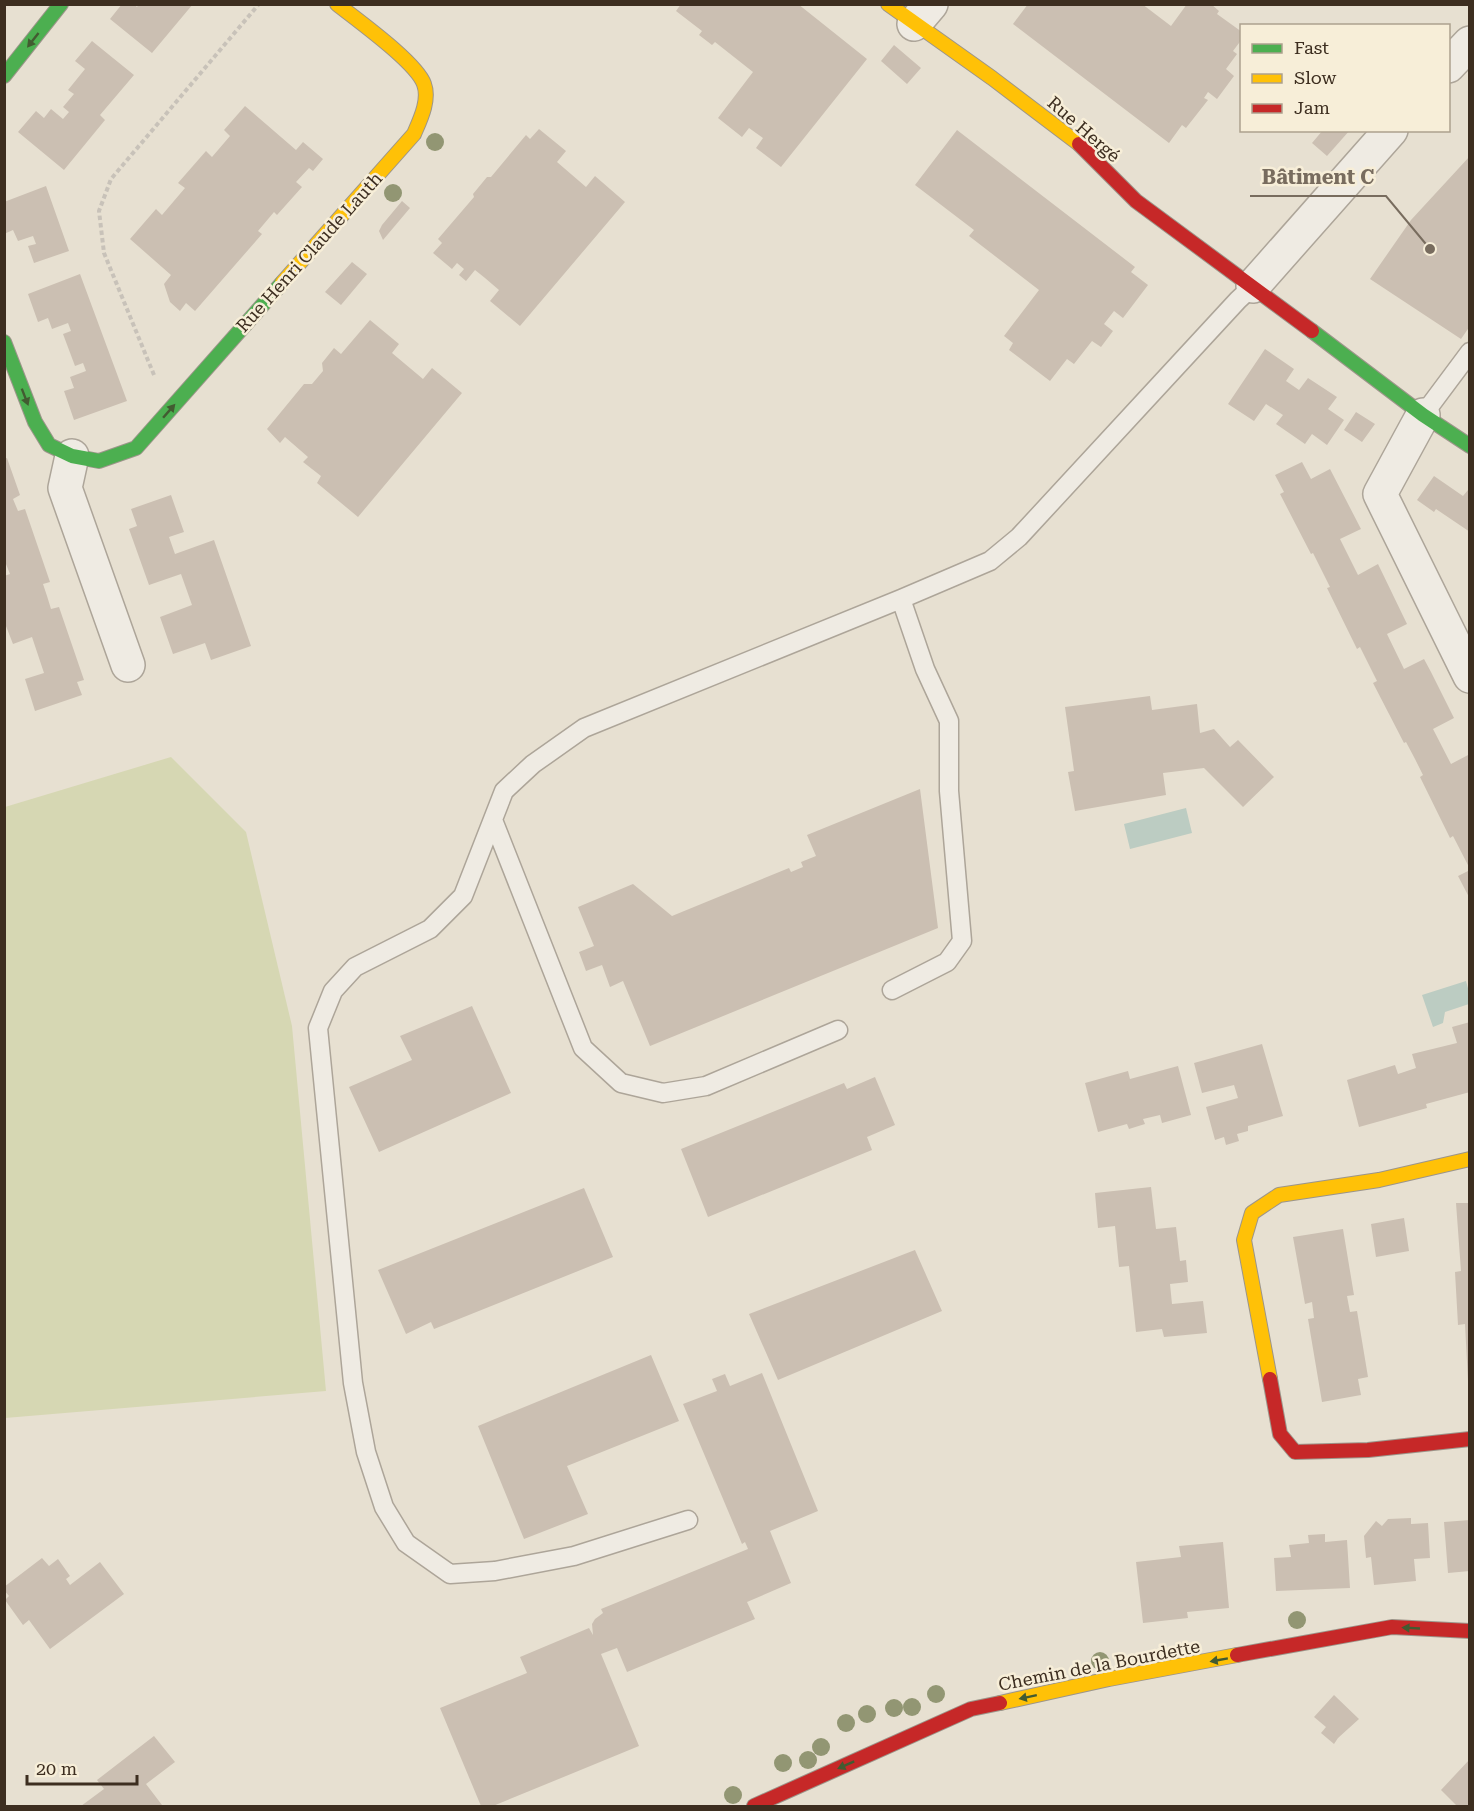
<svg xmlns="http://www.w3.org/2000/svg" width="1474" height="1811" font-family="'Roboto Serif',serif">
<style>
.green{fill:#d6d7b3}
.water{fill:#bcccc2}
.building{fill:#cbbfb2}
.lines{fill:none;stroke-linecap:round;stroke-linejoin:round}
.lane-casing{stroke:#ada599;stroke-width:21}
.street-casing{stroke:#ada599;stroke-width:36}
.fast-casing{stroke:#9c958a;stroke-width:16}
.slow-casing{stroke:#9c958a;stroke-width:16}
.jam-casing{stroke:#9c958a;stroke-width:16}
.path{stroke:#c8c2b9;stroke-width:4;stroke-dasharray:4.5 3;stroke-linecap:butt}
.lane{stroke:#efebe3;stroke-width:18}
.street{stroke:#efebe3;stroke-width:33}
.fast{stroke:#4caf50;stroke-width:14}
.slow{stroke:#ffc107;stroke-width:14}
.jam{stroke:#c62828;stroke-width:14}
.tree{fill:#929673}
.oneway{fill:#425b31}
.labels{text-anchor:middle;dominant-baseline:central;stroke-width:5;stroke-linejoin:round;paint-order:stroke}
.street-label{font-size:18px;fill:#3d2e20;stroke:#f7eed8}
.leader{fill:none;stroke:#786c5e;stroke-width:2}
.callout-dot{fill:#786c5e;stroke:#f7eed8;stroke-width:2}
.callout-label{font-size:20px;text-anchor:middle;font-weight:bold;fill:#786c5e;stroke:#f7eed8;stroke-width:5;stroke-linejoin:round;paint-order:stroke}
</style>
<rect width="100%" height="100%" fill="#e7e0d1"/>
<path class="green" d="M171,757L246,832L292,1026L326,1391L5,1418V807Z"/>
<path class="water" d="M1186,808L1192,833L1130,849L1124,824Z
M1466,981L1469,992V1004L1445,1012L1443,1023L1433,1027L1422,995Z"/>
<path class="building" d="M122,4H134L137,7L139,4H193L152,53L110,19Z
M681,4H798L867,59L781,167L756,148L763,138L749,128L742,137L718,118L753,72L715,42L712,45L699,35L702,31L676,11Z
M1028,4H1142L1171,26L1187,4H1211L1219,11L1217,14L1242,32V39L1233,51L1237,54L1226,69L1234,76L1217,99L1208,92L1204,98L1208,100L1186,128L1182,125L1169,143L1013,24Z
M92,41L134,75L100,115L105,120L64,170L18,132L36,111L44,118L51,109L63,119L69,112L63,107L74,94L68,90L85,69L75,61Z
M894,45L921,68L907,84L881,61Z
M245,106L296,150L303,142L323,159L313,171L309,168L296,182L302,187L277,215L274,212L258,231L262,234L195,311L186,303L180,311L170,302L164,284L171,275L130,239L156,209L162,215L185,188L178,183L206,151L212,157L230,136L224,130Z
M539,129L566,151L557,162L586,187L595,176L625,202L520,326L490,301L499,290L485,278L475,270L466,281L459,275L464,269L457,263L452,269L433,253L442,243L438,239L474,197L473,194L487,177H491L526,135L530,139Z
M957,130L1135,267L1131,272L1148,285L1123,318L1114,311L1104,324L1113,331L1101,347L1092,341L1074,364L1067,359L1050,381L1009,350L1013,343L1004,336L1039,290L969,236L974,230L915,185Z
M1323,130H1350L1327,156L1312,143Z
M1470,156V326L1461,339L1370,279L1411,220Z
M46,186L69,251L34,263L28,246L36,244L33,236L18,241L13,230L4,234V202Z
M402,201L410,208L383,240L379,231L382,225Z
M352,262L367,274L341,305L325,292Z
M80,274L127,401L74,420L64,391L74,388L70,377L86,371L83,363L75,366L63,334L71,331L68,323L52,329L48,318L38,322L28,294Z
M370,320L399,344L392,353L423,379L432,368L462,393L358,517L317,483L321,476L303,462L308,457L285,437L280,443L267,429L304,384H312L323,371L322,363L334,348L341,354Z
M1265,349L1294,369L1286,381L1299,390L1308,378L1337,397L1328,409L1344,420L1327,445L1312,434L1305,444L1276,424L1283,415L1266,404L1254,421L1228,404Z
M1356,412L1375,424L1362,442L1344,430Z
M7,458L20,495L13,499L18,511L25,509L50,582L43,584L47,596L51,609L59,607L84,680L77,682L82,695L35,711L25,679L44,673L32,637L13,644L4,621V576L10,574L4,559V459Z
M1302,462L1311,479L1330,469L1361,529L1340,539L1358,575L1378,564L1407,624L1387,634L1404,669L1424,659L1431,672L1454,718L1433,729L1451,764L1470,754V869L1453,836L1450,838L1420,777L1423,775L1415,759L1406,742L1404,743L1373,683L1377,681L1360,647L1357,649L1327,588L1330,587L1313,553L1311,554L1280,494L1284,492L1275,475Z
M1434,476L1463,496L1468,490L1470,491V532L1436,509L1434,512L1417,500Z
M171,495L184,532L169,537L175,554L214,540L251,646L211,660L205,643L173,654L160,617L192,605L181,574L149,585L129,529L137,526L131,509Z
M1150,696L1152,710L1197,704L1200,733L1214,729L1230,747L1238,740L1274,777L1243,807L1204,768L1163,773L1166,795L1075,811L1068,772L1074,771L1065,707Z
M920,789L938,928L650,1046L623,981L610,987L602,965L586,971L579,952L594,946L578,907L633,884L672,916L789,868L791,872L803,867L801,862L816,856L807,835Z
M1470,870V899L1458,876Z
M472,1006L511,1093L379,1152L349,1087L412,1060L400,1036Z
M1470,1022V1092L1426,1104L1427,1108L1359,1127L1347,1080L1395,1065L1398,1074L1416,1068L1412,1054L1457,1043L1452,1027Z
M1262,1044L1283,1116L1248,1126V1131L1237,1134L1239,1141L1226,1145L1224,1137L1215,1140L1206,1107L1238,1098L1234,1085L1202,1093L1194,1063Z
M1178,1066L1191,1115L1162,1123L1160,1115L1143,1119L1145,1124L1129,1129L1127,1124L1098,1132L1085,1083L1128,1071L1130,1079Z
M875,1077L895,1125L867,1137L872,1150L708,1217L681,1149L844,1083L847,1089Z
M1151,1187L1156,1229L1176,1227L1180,1261L1186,1260L1188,1282L1170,1284L1172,1304L1203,1301L1207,1333L1164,1337L1162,1329L1136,1332L1129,1266L1119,1267L1115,1226L1098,1228L1095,1193Z
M584,1188L613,1257L434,1329L431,1322L406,1334L378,1270Z
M1456,1203H1470V1381H1468L1465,1324L1458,1325L1455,1272L1461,1271Z
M1404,1218L1409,1251L1376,1257L1371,1224Z
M1343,1229L1354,1295L1347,1296L1350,1312L1357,1311L1368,1377L1358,1379L1361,1395L1322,1402L1308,1319L1314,1318L1312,1302L1305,1304L1293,1237Z
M915,1250L942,1311L778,1380L749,1314Z
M651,1355L679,1421L567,1466L588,1514L524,1539L478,1426Z
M762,1373L818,1511L770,1531L791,1583L747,1602L755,1619L627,1672L617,1648L601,1654L639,1746L493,1806H481L440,1708L527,1673L520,1657L589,1628L593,1635L592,1624L595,1619L603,1613L601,1609L748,1549L745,1542L742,1544L683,1404L717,1391L712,1379L725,1374L730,1386Z
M1411,1518V1524L1428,1523L1430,1558L1414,1559L1416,1581L1374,1585L1371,1557L1366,1558L1364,1536L1376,1521L1382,1526L1388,1519Z
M1470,1520V1571L1448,1573L1444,1522Z
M1325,1534V1542L1347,1540L1350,1588L1276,1591L1274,1558L1291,1557L1289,1545L1309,1543L1308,1535Z
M1223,1542L1229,1608L1187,1612L1188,1618L1143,1623L1136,1562L1181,1557L1179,1546Z
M42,1558L49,1566L58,1559L70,1576L66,1579L70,1585L100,1562L124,1594L50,1649L29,1620L23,1625L5,1600L9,1596L4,1590V1587Z
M1334,1695L1359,1719L1338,1738L1334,1744L1321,1733L1326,1727L1314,1717Z
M154,1736L175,1762L146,1784L162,1805L160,1806H81L104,1789L97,1780Z
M1470,1759V1806H1457L1441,1790Z"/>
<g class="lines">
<defs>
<path id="lane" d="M1423,415L1470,352
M493,820L583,1048L621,1083L663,1093L706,1086L838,1030
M892,990L947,962L962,941L949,791V721L925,669L901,599
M688,1520L574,1556L495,1571L450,1574L406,1543L384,1507L366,1452L353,1383L318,1028L333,991L355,967L430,929L463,896L504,791L533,764L584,728L901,599L990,561L1019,537L1238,300L1253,286"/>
<path id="street" d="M914,24L931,4
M1448,66L1470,43
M1253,286L1391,130
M1423,415L1380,494L1470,676
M72,456L65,488L128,665"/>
<path id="fast" d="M4,76L61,4
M1312,331L1423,415L1470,446
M4,342L35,422L49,445L72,456L99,461L136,448L282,283"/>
<path id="slow" d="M888,4L992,78L1079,144
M282,283L414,134C420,120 430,100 424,84C416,62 357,20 337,4
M1270,1379L1244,1240L1252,1213L1279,1195L1379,1180L1470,1159
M1000,1703L1109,1679L1237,1655"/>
<path id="jam" d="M1079,144L1136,201L1312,331
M1270,1379L1280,1434L1295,1452L1368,1450L1470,1439
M1237,1655L1392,1627L1470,1631
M754,1806L971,1709L1000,1703"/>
</defs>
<use href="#lane" class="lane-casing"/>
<use href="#street" class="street-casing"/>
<use href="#fast" class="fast-casing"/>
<use href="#slow" class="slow-casing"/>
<use href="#jam" class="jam-casing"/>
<path class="path" d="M154,375L104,253L99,211L111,179L259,4"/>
<use href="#lane" class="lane"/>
<use href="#street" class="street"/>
<use href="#fast" class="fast"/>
<use href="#slow" class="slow"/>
<use href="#jam" class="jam"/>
</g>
<g class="tree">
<circle cx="435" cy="142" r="9"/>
<circle cx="393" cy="193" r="9"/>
<circle cx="1297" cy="1620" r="9"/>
<circle cx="1100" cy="1661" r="9"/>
<circle cx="936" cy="1694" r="9"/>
<circle cx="912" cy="1707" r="9"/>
<circle cx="894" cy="1708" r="9"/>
<circle cx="867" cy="1714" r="9"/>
<circle cx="846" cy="1723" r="9"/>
<circle cx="821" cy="1747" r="9"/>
<circle cx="808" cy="1760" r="9"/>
<circle cx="783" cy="1763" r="9"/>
<circle cx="733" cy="1795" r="9"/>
</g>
<defs><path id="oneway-solid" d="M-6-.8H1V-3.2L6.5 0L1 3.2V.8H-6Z" transform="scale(1.5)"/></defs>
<g class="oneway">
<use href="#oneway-solid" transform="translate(33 40) rotate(128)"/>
<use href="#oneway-solid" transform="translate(25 397) rotate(69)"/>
<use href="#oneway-solid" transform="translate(169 411) rotate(-49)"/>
<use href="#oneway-solid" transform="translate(1411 1628) rotate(-177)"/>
<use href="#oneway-solid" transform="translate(1219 1660) rotate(170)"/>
<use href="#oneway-solid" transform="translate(1028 1697) rotate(168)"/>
<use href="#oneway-solid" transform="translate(846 1765) rotate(156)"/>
</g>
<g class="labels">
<g class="street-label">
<text transform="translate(1084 129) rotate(41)">Rue Hergé</text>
<text transform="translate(309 252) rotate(-48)">Rue Henri Claude Lauth</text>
<text transform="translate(1099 1665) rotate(-11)">Chemin de la Bourdette</text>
</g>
</g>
<path class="leader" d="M1430 249L1386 196H1250"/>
<circle class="callout-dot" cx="1430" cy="249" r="6"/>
<g class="callout-label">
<text x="1318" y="184">Bâtiment C</text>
</g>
<rect width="1474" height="1811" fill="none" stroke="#3d2e20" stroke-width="12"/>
<rect x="1240" y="24" width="210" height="108" fill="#f7eed8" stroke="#ada18e" stroke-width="1.5"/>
<rect x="1252" y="44" width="30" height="9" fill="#4caf50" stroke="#ada18e" stroke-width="1.5"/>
<text x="1294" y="54" font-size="18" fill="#3d2e20">Fast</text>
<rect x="1252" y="74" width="30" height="9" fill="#ffc107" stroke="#ada18e" stroke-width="1.5"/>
<text x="1294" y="84" font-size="18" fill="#3d2e20">Slow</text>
<rect x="1252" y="104" width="30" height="9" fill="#c62828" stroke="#ada18e" stroke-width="1.5"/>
<text x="1294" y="114" font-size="18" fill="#3d2e20">Jam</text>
<path d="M27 1775v9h110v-9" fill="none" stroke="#3d2e20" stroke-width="3"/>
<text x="36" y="1775" font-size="18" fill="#3d2e20" stroke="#f7eed8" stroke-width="4.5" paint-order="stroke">20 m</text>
</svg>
